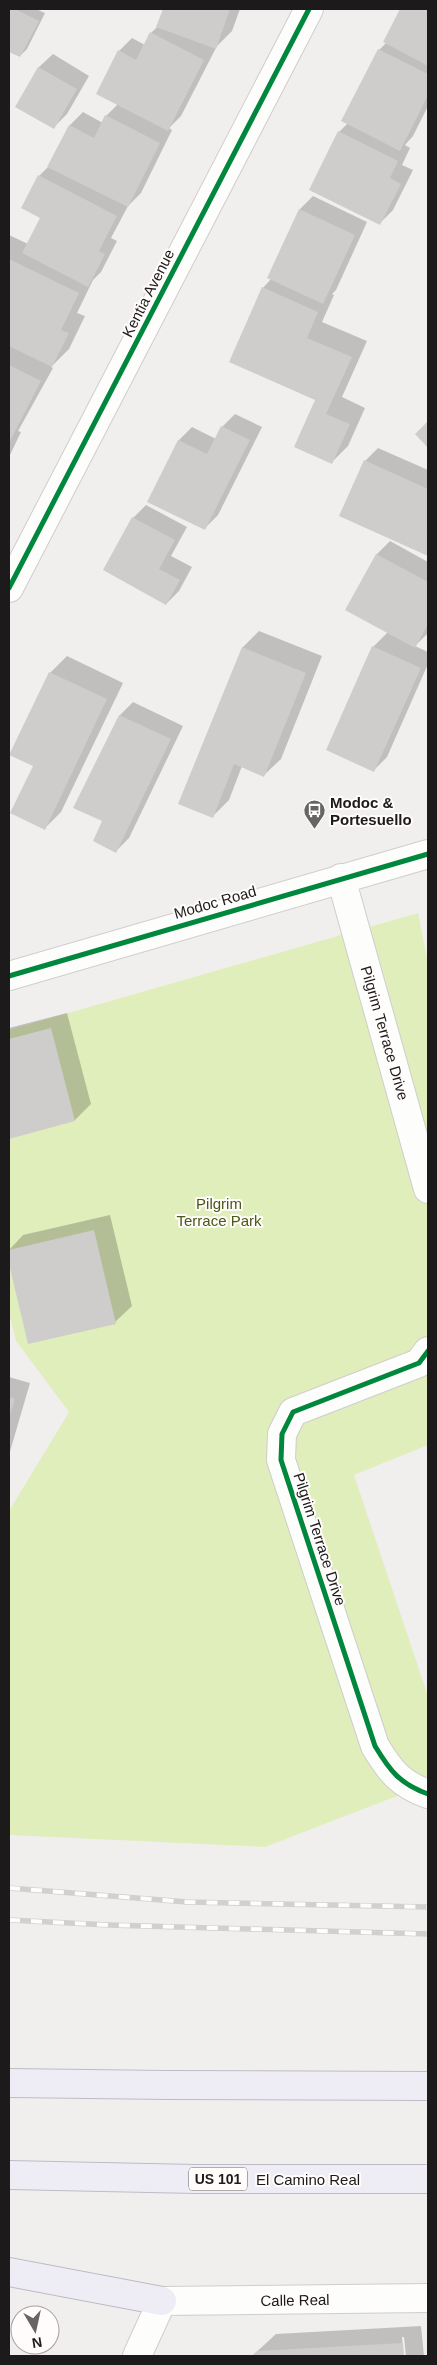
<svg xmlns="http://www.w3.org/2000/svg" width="437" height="2365" font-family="Arial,sans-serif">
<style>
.green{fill:#e0eebc}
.shadow{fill:#0003}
.building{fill:#cecdcc}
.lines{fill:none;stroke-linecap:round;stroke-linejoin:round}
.minor-casing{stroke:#cfcdcd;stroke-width:30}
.highway-casing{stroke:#bdbcc4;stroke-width:30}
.minor{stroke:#fdfdfc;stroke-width:28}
.highway{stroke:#eeedf5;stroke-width:28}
.rail-casing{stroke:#d1d0d0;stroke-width:5.5}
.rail{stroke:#fffcfb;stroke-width:4;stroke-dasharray:11;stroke-linecap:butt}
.cycleway-casing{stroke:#fffcfb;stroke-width:8}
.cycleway{stroke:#00873e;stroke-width:5}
.labels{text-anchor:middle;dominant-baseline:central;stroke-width:4;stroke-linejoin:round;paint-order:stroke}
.shield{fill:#fffcfb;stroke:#605e5e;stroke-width:1}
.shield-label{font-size:14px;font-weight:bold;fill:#1c1a1a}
.street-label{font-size:15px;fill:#1c1a1a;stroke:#fffcfb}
.poi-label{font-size:15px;font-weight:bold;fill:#1c1a1a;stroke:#fffcfb;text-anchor:start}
.park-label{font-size:15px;fill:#485a15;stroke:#fffcfb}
</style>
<rect width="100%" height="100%" fill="#f1efee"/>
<path class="green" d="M418,913L428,963V1445L354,1475L428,1696V1784L265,1847L9,1835V1511L69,1412L16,1341L9,1313V1030Z"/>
<path class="shadow" d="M9,9H36L45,13L27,49L20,56L9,50Z
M165,9H240L232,31L217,46L181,116L169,128L172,130L141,193L128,206L111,238L117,241L101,272L93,280L77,313L85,316L69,349L51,367L53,368L18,431L21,432L9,457V235L28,244L42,218L39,176L49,166L70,125L83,112L103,123L106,116L118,104L119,51L132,38L145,45L151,33L158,26Z
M402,9H428V106L413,136L405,145L410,148L402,165L413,170L393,210L380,223L311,189L339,132L348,123L379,50L386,43L384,42Z
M53,54L89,76L67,114L54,127L17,107L39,67Z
M313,196L367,222L336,290L332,294L334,295L322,322L367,341L342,397L365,408L348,446L332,462L317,399L263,288L271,279L269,278L300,209Z
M235,414L262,427L218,515L205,528L149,501L179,440L192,427L216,439L222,427Z
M378,448L428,470V555L340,515L365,461Z
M146,505L187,527L171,556L192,567L179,591L166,604L104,569L133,518Z
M390,541L428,562V633L415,646L428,652V664L387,757L374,770L373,647L388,632L346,610L377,554Z
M259,631L322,656L281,759L264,775L242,766L229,800L212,817L243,647Z
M67,656L123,683L61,812L45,828L35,765L50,673Z
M133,702L183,726L129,838L116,851L103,821L120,715Z
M67,1013L91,1104L75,1120L9,1137V1028Z
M110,1215L132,1306L115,1322L29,1342L9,1259V1250L23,1235Z
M9,1377L30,1383L9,1455Z
M421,2326L424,2356H406L404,2337H402L403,2356H252L276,2334Z"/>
<path class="building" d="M9,9H15L39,21L20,57L9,52Z
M163,9H230L216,49L156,27Z
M400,9H428V66L383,42Z
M150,32L204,60L168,131L96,94L118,50L136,60Z
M378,49L428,74V95L400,151L341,121Z
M38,67L77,89L54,129L15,107Z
M105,115L160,143L128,207L47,167L69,125L94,138Z
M338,131L398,161L390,178L401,184L380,225L309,190Z
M38,175L117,216L99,251L105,254L88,287L22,253L40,218L21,208Z
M299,209L355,235L323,304L267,278Z
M9,259L79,293L61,330L69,333L52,367L9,346Z
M262,287L318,312L307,338L352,357L326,414L350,424L332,464L294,447L315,400L229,362Z
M9,365L41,381L9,443Z
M428,421V448L415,434Z
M221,426L250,440L205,530L147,502L178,440L207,454Z
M364,460L428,489V527L426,532H428V556L339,516Z
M132,517L175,540L159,569L180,580L166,605L103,570Z
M376,554L428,582V624L415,648L345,610Z
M372,646L421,668L374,772L326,750Z
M242,647L306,673L264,777L234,764L213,818L178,804Z
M49,672L107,699L45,830L10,813L33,766L9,755Z
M119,715L171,739L116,853L93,841L102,821L73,808Z
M51,1028L75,1121L9,1139V1039Z
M94,1230L116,1324L28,1344L9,1264V1250Z
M9,1397L15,1399L9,1418Z
M403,2343L404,2356H252L257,2351Z"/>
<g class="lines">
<defs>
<path id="minor" d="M9,588L309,9
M341,878L428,1189
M9,976L428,854
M428,1351L419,1363L293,1412L282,1434L281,1460L375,1746C390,1771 400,1784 428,1794
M137,2356L162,2301L428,2298"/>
<path id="highway" d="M9,2083L167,2085L428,2086
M9,2175L196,2179H428
M9,2272L162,2301"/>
</defs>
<use href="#minor" class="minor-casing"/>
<use href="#highway" class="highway-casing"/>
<use href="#minor" class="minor"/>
<use href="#highway" class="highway"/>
<defs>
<path id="rail" d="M9,1888L187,1902L428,1907
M9,1920L109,1925L428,1934"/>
</defs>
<use href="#rail" class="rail-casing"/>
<use href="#rail" class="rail"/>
<defs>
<path id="cycleway" d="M9,588L309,9
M9,976L428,854
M428,1351L419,1363L293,1412L282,1434L281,1460L375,1746C390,1771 400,1784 428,1794"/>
</defs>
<use href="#cycleway" class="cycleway-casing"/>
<use href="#cycleway" class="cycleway"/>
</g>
<defs>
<symbol id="bus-pin" viewBox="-11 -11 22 30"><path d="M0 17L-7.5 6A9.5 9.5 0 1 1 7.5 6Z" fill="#676564" stroke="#fffcfb"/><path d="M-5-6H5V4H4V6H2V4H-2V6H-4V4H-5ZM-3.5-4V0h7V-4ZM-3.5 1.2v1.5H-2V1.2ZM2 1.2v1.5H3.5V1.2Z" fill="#fff"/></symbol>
</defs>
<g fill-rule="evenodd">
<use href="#bus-pin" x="302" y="798" width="25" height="34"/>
</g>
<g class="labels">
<rect class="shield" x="189" y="2167.5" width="58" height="23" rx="4"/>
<g class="shield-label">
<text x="218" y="2179">US 101</text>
</g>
<g class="street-label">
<text transform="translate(148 293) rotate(-63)">Kentia Avenue</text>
<text transform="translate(215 902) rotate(-16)">Modoc Road</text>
<text transform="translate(385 1033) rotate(74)">Pilgrim Terrace Drive</text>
<text transform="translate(320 1539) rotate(72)">Pilgrim Terrace Drive</text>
<text x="308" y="2179">El Camino Real</text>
<text transform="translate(295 2300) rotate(-1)">Calle Real</text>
</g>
<g class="poi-label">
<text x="330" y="802">Modoc &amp;<tspan x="330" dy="17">Portesuello</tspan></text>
</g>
<g class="park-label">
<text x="219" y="1203">Pilgrim<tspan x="219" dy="17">Terrace Park</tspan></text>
</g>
</g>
<rect width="437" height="2365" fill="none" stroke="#1c1a1a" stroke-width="20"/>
<g transform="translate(35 2330) rotate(171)"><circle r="24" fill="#fffcfb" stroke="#a4a2a1"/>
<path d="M0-4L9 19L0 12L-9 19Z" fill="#676564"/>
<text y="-8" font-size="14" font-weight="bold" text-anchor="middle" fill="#1c1a1a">N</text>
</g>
</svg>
